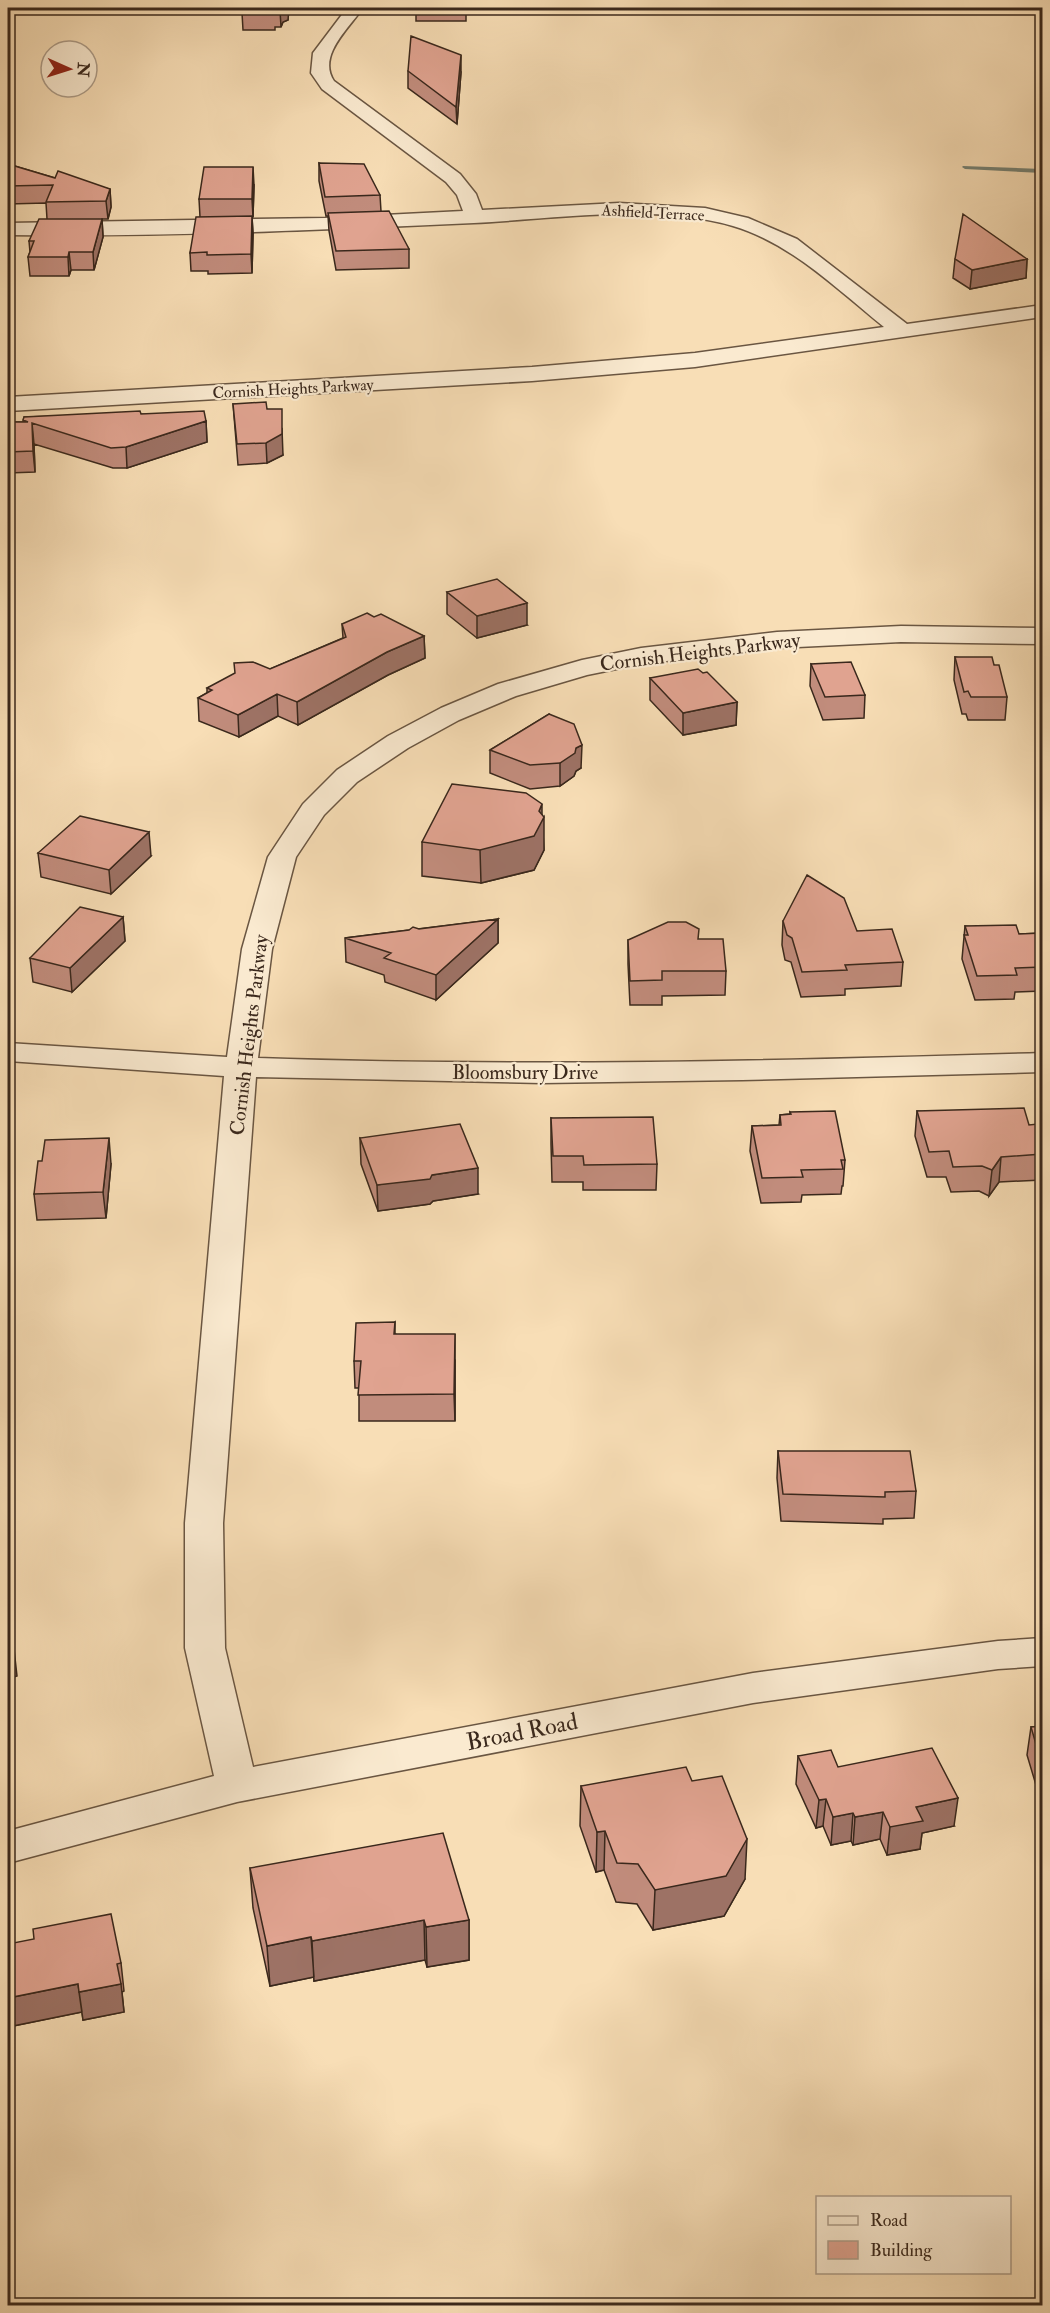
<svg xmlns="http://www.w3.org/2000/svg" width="1050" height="2313" font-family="'IM FELL Double Pica',serif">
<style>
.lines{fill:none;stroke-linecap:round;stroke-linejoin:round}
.stream{fill:#758174;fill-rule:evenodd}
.street-casing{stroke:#6a5642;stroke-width:3}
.street{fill:#faead0;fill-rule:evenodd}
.wall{fill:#c18c7c;stroke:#3a281c;stroke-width:1.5}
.shaded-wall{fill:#9d7265;stroke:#3a281c;stroke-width:1.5}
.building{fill:#e0a390;stroke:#3a281c;stroke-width:1.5}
.labels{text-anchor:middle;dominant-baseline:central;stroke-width:4.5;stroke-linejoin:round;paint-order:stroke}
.far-street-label{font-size:16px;fill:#3a281c;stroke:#faead0}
.street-label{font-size:20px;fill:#3a281c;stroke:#faead0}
.near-street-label{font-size:24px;fill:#3a281c;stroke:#faead0}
</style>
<rect width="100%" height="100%" fill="#f8deb6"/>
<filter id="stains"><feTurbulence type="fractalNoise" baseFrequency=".00333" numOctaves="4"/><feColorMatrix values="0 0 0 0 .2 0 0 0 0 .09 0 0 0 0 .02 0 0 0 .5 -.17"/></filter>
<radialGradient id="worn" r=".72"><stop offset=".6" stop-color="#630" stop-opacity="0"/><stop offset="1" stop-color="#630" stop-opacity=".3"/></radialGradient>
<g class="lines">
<path class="stream" d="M963,166L1042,169V173L965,169L962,167Z"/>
<defs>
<path id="street" d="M347,8H363C349,28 317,56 334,81L460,174L476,194L482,210L619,203L705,208L748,218L797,239L907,324L1042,305V317L695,367L532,381L8,411V397L532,367L695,353L884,327C838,290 791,243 733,226C653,203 556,219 474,223C319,230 163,237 8,235V223L325,218L463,211L457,195L446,182L322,89L311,73L313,53Z
M901,626L1042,628V644L901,642L777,648L641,664L587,675L516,696L459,720L408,748L357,782L324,815L296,857L272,949L258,1058C519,1067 781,1061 1042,1053V1072L742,1080L542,1083L256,1077L223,1523L225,1648L253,1767L753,1673L998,1641L1042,1638V1666L998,1669L753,1703L237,1802L8,1863V1831L214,1776L185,1648V1523L224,1076L8,1061V1043L227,1057L242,949L268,857L303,804L337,770L388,736L441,708L498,684L582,660L641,648L777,632Z"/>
</defs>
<use href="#street" class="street-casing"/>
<use href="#street" class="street"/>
</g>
<path class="wall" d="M289,8L288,20L283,22L281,27H275V30H243L242,13Z
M416,8H466V21H416Z
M408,71L461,72L457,124L408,88Z
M319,163L380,195L381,211L409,249V268L336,270L329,231L328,216H326L319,181Z
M8,164L55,178L110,189L111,207L108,219H102L103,237L94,270H71L69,276H30L28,257L30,252L29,241L47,219L46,203L8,204Z
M254,185L253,217H252L253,234L252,273L208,274V271H191L190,253L200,217L199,199Z
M955,259H1027L1026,278L970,289L953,278Z
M233,404L267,409L283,455L267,463L238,465Z
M141,414L206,421L207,442L127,468H113L34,444L35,472L8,473V422H23L24,417Z
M447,592L527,625L477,638L447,614Z
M374,617L424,636L425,658L388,675L298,725L278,716L239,737L199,721L198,698L207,693V688L270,669L343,638L342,624Z
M955,657L994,665L1007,697L1005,720H968L966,714H962L954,680Z
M811,664L865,695L864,718L823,720L810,686Z
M650,678L737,702L736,725L683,735L650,700Z
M549,714L581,768L576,771L574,776L560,786L530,789L490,773V750Z
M542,815L544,850L534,870L481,883L422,876V842Z
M38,853L151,856L111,894L41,877Z
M123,917L125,941L72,992L33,982L30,958Z
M498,919V943L436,1000L385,982L384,975L346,962L345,938Z
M783,921L857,931L903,962L901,986L845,989V995L801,997L791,962L785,960L782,945Z
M965,926L1019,934L1042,933V991L1015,992L1014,999L975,1000L962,959Z
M698,939L726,971L725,995L662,996V1005H630L628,964V940Z
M917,1111L1029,1125L1042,1138V1180L999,1182L989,1196L979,1191L951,1192L946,1177H927L915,1136Z
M790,1112L845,1160L843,1186H842L841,1194L802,1195L801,1202L761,1203L750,1151L752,1126L779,1125L780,1115L790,1114Z
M551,1118L657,1164L656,1190H583V1182H552L551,1144Z
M360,1138L478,1194L433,1201L430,1204L378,1211L361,1164Z
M111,1164L106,1218L37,1220L34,1194Z
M395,1322V1334L455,1360V1421H359V1388H355L354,1361Z
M778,1451L916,1491L914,1518L883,1519V1524L781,1521L777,1478Z
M1042,1726V1805L1027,1755L1031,1727Z
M798,1756L838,1767L954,1826L922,1833L920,1849L887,1855L880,1839L853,1845L851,1841L831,1845L823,1826L816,1828L796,1784Z
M692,1781L745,1879L724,1916L653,1930L637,1904L616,1902L604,1870L596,1872L580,1826L581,1786Z
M250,1868L469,1920V1960L427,1967L425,1960L314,1981V1977L270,1986L253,1908Z
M8,1944L121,1963L124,1991L122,1992L124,2012L83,2020L82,2012L8,2027Z"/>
<path class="shaded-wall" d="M281,8H289L288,20L283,22L281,27L280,10Z
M461,55V72L457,124L456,107Z
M253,167L254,185L253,217L252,199Z
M110,189L111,207L108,219L106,201Z
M252,216L253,234L252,273L251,254Z
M102,219L103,237L94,270L93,252Z
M69,252L71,270L69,276L68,257Z
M1027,259L1026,278L970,289L972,270Z
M206,421L207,442L127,468L126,447Z
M32,423L34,444L35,472L33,451Z
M282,429L283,455L267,463L266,443Z
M527,603V625L477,638V616Z
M424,636L425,658L388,675L298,725L297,702L387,652Z
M277,694L278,716L239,737L238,715Z
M737,702L736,725L683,735V713Z
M582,745L581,768L576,771L574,776L560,786V763L576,748Z
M542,804V820L544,817V850L534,870L481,883L480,850L539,811Z
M149,832L151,856L111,894L109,870Z
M123,917L125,941L72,992L70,968Z
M498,919V943L436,1000V975Z
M109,1138L111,1164L106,1218L103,1192Z
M1001,1157L999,1182L989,1196L992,1170Z
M478,1168V1194L433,1201L430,1204L378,1211L377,1185L432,1175Z
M455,1334V1421L454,1394Z
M14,1649L17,1676L8,1679V1650Z
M958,1798L954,1826L922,1833L920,1849L887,1855L890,1827L916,1807Z
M826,1799L823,1826L816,1828L819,1800Z
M883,1812L880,1839L853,1845L855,1817Z
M853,1813L851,1841L831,1845L833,1817Z
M605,1831L604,1870L596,1872L597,1832Z
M747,1839L745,1879L724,1916L653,1930L655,1890Z
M424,1920L425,1960L314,1981L312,1941Z
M469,1920V1960L427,1967L426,1927Z
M311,1937L314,1977L270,1986L267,1946Z
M78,1984L82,2012L8,2027V1998Z
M121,1984L124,2012L83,2020L79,1992Z"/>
<path class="building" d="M243,8H281L280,10H274V13H242Z
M411,36L461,55L456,107L408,71Z
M319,163L364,164L380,195L325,197Z
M8,164L55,178L58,171L110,189L106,201L46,202L53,185L8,186Z
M204,167H253L252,199H199Z
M389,211L409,249L336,251L328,213Z
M963,214L1027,259L972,270L955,259Z
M252,216L251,254L207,255V252L190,253L196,217Z
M39,219H102L93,252H69L68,257H28L34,241H29Z
M266,402L267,409H282V434L266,443L237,444L233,404Z
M140,411L141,414L204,411L206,421L126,447L111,448L32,423L33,451L8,452V422H28L23,420L24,417Z
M497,579L527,603L477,616L447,592Z
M367,613L374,617L381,614L424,636L387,652L297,702L277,694L238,715L198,698L212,690L207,688L235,673L234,663L253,662L270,669L346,637L342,624Z
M955,657H992L994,665H999L1007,697H971L968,691L964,692Z
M851,662L865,695L825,697L811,664Z
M698,669L703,673L707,672L737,702L683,713L650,678Z
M549,714L574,724L582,745L576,748L575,753L560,763L530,765L490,750Z
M452,784L526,793L542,804L539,811L544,817L534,836L480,850L422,842Z
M80,816L149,832L109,870L38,853Z
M807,875L844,898L857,931L892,929L903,962L845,965L847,970L802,972L792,938L787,935L783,921Z
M80,907L123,917L70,968L30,958Z
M498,919L436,975L384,958L391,953L345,938L409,930L413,927L419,929Z
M668,922H686L699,929L698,939H723L726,971H662V980L630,981L628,940Z
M1016,925L1019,934L1042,933V967L1015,968L1017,975L977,976L964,935H968L965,926Z
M1024,1108L1029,1125L1038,1124L1042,1138V1154L1001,1157L992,1170L982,1166L953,1167L949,1151L929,1152L917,1111Z
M835,1111L845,1160H841L843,1169L801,1170L803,1177L762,1178L752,1126L781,1125L780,1115L791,1114L790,1112Z
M653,1117L657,1164L584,1165L583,1156H553L551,1118Z
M460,1124L478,1168L432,1175L430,1179L377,1185L360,1138Z
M109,1138L103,1192L34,1194L38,1161H42L45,1140Z
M395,1322L394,1334H455L454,1394L358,1395L361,1361H354L356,1323Z
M778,1451H910L916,1491L885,1492V1497L783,1494Z
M8,1629L14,1649L8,1650Z
M1042,1726V1765L1031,1727Z
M932,1748L958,1798L916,1807L923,1821L890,1827L883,1812L855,1817L853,1813L833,1817L826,1799L819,1800L798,1756L831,1750L838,1767Z
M686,1767L692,1781L722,1776L747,1839L726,1876L655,1890L638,1864L617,1863L605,1831L597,1832L581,1786Z
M443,1833L469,1920L426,1927L424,1920L312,1941L311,1937L267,1946L250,1868Z
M111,1914L121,1963L117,1964L121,1984L79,1992L78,1984L8,1998V1944L34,1939L33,1929Z"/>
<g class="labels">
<g class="far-street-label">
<text transform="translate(653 213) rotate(3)">Ashfield Terrace</text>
<text transform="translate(293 389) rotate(-3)">Cornish Heights Parkway</text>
</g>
<g class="street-label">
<text transform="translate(700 652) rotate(-7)">Cornish Heights Parkway</text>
<text transform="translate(249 1035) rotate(-83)">Cornish Heights Parkway</text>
<text x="525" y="1072">Bloomsbury Drive</text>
</g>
<g class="near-street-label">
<text transform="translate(522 1732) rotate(-11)">Broad Road</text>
</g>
</g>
<rect width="1050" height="2313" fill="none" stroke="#f8deb6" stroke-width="30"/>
<rect x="9" y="9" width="1032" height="2295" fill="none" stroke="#3a281c" stroke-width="3"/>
<rect x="15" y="15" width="1020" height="2283" fill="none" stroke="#3a281c" stroke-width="1.5"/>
<rect x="816" y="2196" width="195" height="78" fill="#faead0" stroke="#ad9c88" stroke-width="1.5"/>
<rect x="828" y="2216" width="30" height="9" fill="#faead0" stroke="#ad9c88" stroke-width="1.5"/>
<text x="870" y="2226" font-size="18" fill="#3a281c">Road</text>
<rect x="828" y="2241" width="30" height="18" fill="#e0a390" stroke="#ad9c88" stroke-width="1.5"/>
<text x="870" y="2256" font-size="18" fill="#3a281c">Building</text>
<g transform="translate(69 69) rotate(93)"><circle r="28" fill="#faead0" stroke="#ad9c88" stroke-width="1.5"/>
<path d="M0-4.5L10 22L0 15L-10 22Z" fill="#8f2418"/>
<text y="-9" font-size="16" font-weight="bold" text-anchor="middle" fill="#3a281c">N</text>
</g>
<rect width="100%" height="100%" filter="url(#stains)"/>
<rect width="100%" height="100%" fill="url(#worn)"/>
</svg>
